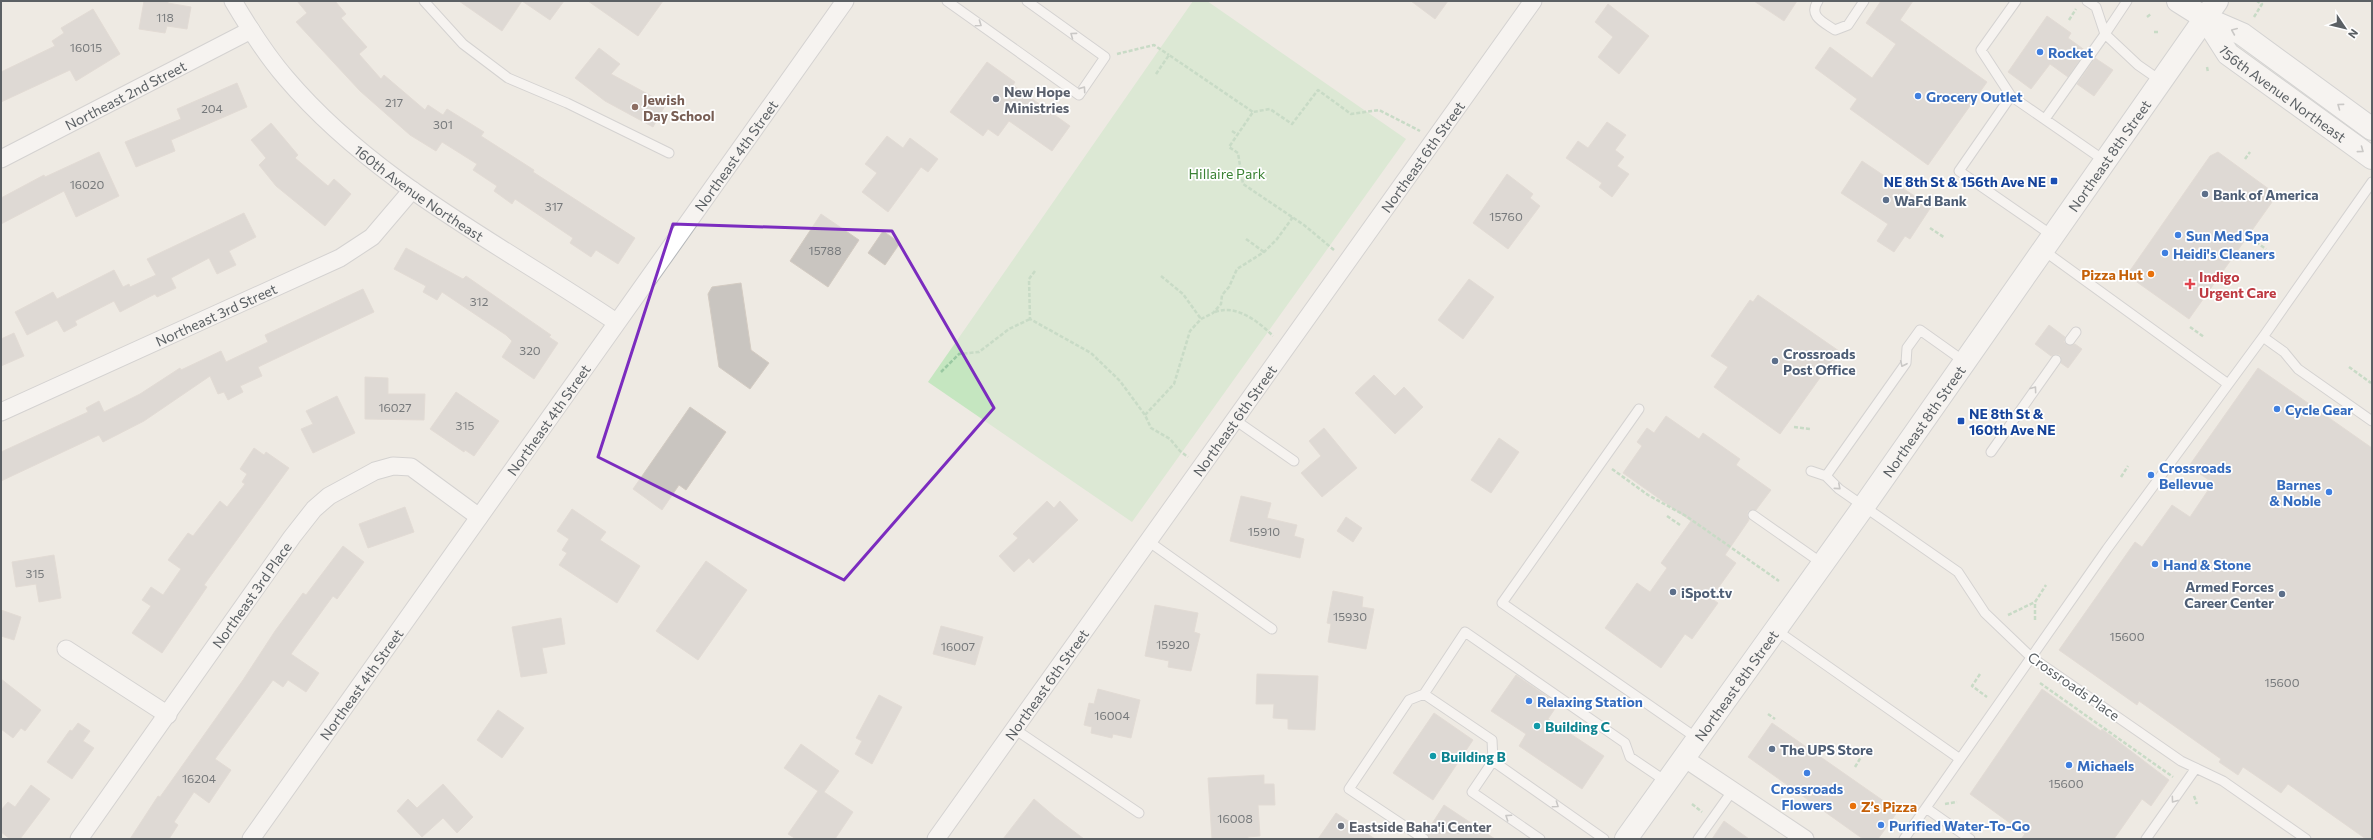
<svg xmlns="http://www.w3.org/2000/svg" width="2373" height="840" font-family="Commissioner,sans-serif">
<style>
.green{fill:#c5e6c0}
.building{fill:#c9c5c0;stroke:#d3cbc2}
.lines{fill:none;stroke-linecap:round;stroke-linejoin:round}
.lane-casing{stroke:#b4b7ba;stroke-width:11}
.street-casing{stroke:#b4b7ba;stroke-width:19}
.secondary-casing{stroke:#b2b7bb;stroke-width:24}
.path{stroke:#9ac9a2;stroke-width:2.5;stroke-dasharray:4 2;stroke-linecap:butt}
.lane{stroke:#fff;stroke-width:9}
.street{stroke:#fff;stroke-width:17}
.secondary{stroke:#fff;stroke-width:22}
.oneway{stroke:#9da0a2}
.marked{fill:none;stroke:#7b2cbf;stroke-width:3;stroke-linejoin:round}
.shop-dot{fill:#3f7fe0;stroke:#fff;stroke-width:1.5}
.worship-dot{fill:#6b7280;stroke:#fff;stroke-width:1.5}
.education-dot{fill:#8d6e63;stroke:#fff;stroke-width:1.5}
.transit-dot{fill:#1a4fb4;stroke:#fff;stroke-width:1.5}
.service-dot{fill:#5c6f8a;stroke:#fff;stroke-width:1.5}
.food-dot{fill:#e8710a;stroke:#fff;stroke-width:1.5}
.health-dot{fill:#e0444e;stroke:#fff;stroke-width:1.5}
.culture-dot{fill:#0f9aa8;stroke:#fff;stroke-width:1.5}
.labels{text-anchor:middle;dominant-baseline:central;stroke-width:3.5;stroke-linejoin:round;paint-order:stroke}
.number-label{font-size:12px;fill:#76797b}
.shop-label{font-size:14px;font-weight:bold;fill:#366cbe;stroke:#fff;text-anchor:start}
.worship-label{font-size:14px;font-weight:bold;fill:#5b616d;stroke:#fff;text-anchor:start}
.street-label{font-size:14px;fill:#5b6064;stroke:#fff}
.education-label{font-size:14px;font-weight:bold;fill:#785e54;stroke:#fff;text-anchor:start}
.park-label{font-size:14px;fill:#3b8234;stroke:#fff}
.transit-label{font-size:14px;font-weight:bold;fill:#164399;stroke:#fff;text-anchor:end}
.service-label{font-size:14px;font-weight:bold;fill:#4e5e75;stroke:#fff;text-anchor:start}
.food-label{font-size:14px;font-weight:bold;fill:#c56008;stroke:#fff;text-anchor:end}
.health-label{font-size:14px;font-weight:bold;fill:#be3a42;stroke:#fff;text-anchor:start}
.culture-label{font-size:14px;font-weight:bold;fill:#0d838f;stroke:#fff;text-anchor:start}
</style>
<rect width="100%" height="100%" fill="#eeeae3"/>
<path class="green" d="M1193,1H1207L1406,139L1132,522L928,382Z"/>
<path class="building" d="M144,1H168V3L191,7L187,29L167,26L165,33L139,29Z
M297,1H335L346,14L341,18L367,47L359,54L381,79L384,75L425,110L428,105L443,115L447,109L484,132L481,136L534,170L533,172L635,238L618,264L596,250L591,257L570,243L573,238L515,199L512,204L494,191L497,186L473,170L477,164L442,142L436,151L410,135L360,91L296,22L307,13Z
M459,1H564L550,20L522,1L502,31Z
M588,1H663L638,36Z
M1411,1H1448L1435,19Z
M1754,1H1797L1784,21Z
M1881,1H1913L1900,20L1987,82L1928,165L1850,109L1857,99L1815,68L1830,47L1872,78L1896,44L1866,23Z
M1608,4L1649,36L1619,74L1598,57L1613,37L1595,22Z
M93,9L120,54L76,81L70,70L1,102V72L55,46L52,41L64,33L61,28Z
M2047,16L2071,33L2068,38L2086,51L2068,77L2050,64L2031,89L2008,72Z
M599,48L620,64L611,74L666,104L653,127L605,101L575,78Z
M2095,58L2113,70L2094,96L2077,84Z
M987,62L1015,82L1013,85L1070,126L1052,151L1009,121L998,136L988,129L983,136L950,112Z
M237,83L247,107L171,140L175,151L136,167L125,142L181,119L177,109Z
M1607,122L1626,135L1615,150L1624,157L1617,166L1629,174L1612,197L1599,187L1602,183L1566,158L1578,141L1588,148Z
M271,123L298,155L295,158L328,186L334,179L351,194L325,226L276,186L259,165L266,158L251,140Z
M887,136L903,148L910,138L938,159L928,172L921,167L888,212L862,192L877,173L865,164Z
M99,152L119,196L76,217L64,191L1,224V198L44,175L45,177Z
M2218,152L2277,195L2189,319L2127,275L2210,156Z
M1862,161L1931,207L1910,239L1905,236L1894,252L1877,241L1888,224L1841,193Z
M1507,174L1533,194L1530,198L1540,206L1508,249L1473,223Z
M244,213L256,237L229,251L236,265L217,274L209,258L171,278L176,288L157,297L155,294L120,312L114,301L75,321L77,325L64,332L57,320L27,335L15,312L53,292L57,299L114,270L123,287L129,284L130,287L156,275L147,259Z
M821,214L859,240L828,287L790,261Z
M883,231L900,243L885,265L868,253Z
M406,248L463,279L466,276L551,335L549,337L558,343L534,379L502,357L512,341L506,335L442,292L437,300L423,292L426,286L394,269Z
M1469,279L1494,297L1463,339L1438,320Z
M741,283L751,350L769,363L750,389L719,367L708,294L712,287Z
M363,289L374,312L258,367L262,376L240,386L243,392L228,400L224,392L218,394L210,376L144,421L103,442L99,435L1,481V452L88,412L86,408L99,401L104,412L140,394L180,368L181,370L221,351L226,362L268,342L265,335Z
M1758,295L1839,351L1780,434L1714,387L1728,367L1711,356L1750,300L1753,302Z
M2049,325L2065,337L2064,342L2067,345L2075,344L2082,349L2068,368L2061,363L2060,355L2056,354L2051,356L2035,344Z
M14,333L24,356L1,366V339Z
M2258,368L2372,448V839H2366L2288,784L2281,793L2243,767L2238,775L2219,762L2221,759L2139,701L2137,705L2059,650L2135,542L2142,547L2172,505L2190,517L2213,483L2189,466Z
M1374,375L1395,396L1404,387L1423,407L1395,434L1355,393Z
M365,377L388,378V394H425L424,420L365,419Z
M456,392L499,421L474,456L465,450L464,452L430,429Z
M337,396L355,433L313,453L301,429L313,424L306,411Z
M690,407L726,432L686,490L679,485L662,510L633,489Z
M1666,416L1699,439L1703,433L1740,459L1736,465L1771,490L1756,510L1748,511L1747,515L1749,520L1725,555L1736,563L1711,598L1718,603L1692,639L1685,634L1661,668L1605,628L1637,583L1650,592L1667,568L1661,563L1691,521L1623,473L1642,446L1637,442L1647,428L1654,433Z
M1324,428L1357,468L1322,497L1301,473L1321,456L1309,441Z
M1499,438L1519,452L1491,493L1471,480Z
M254,448L264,455L266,452L289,468L204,585L207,587L162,653L132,633L151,606L142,600L151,587L163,595L181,569L168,560L188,533L193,536L220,501L227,507L245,484L242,482L247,474L240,469Z
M1241,496L1271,503L1267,518L1297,525L1294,536L1304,539L1300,558L1230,541Z
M1047,501L1054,508L1060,501L1078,520L1033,563L1029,558L1014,572L999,556L1018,538L1013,534Z
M405,507L414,532L368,548L359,524Z
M572,509L606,532L600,540L640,566L617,603L559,565L567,553L562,550L569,539L557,531Z
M1346,517L1362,528L1353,542L1337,531Z
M343,546L364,562L337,599L333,596L291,654L319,673L306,692L288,680L283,687L273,680L215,759L231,770L209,803L194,792L174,822L178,825L169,839H130L158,796L160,797L243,680L275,631L303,593L306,595Z
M54,555L61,598L39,602L36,584L16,587L12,562Z
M706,561L747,590L698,660L656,631Z
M1333,591L1363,597L1362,607L1374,609L1366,649L1328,642L1331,624L1327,623Z
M1155,605L1198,613L1194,632L1200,634L1191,671L1168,667L1169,661L1145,656Z
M1,610L21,617L14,640L1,636Z
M561,618L565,644L542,648L547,673L521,677L512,627Z
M941,626L983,637L975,665L933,654Z
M1257,674L1318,676L1315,730L1288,729V719L1273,718L1274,704H1256Z
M1516,675L1558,704L1548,719L1604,756L1582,789L1519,746L1526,734L1491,711Z
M1,679L41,710L25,731L21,728L13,738L1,729Z
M1098,689L1140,700L1131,738L1113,734L1112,738L1091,733L1092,727L1084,725L1089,703L1094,704Z
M2042,689L2101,731L2102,729L2169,780L2151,806L2142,799L2114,839H2021L2025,834L1970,794Z
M879,695L902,707L872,764L855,754L862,741L856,738Z
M498,710L524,728L502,758L477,740Z
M1434,713L1473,740L1433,800L1393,773Z
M78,723L90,731L83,741L94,748L72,779L47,762L70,730L72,731Z
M1772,723L1898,811L1878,839H1863L1748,757Z
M801,744L839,771L824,792L853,812L835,839H796L788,834L818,791L784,768Z
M1264,775V784H1274L1275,805H1258L1260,836L1248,837V839H1212L1208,778Z
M443,784L473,817L457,833L443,818L422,837L397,811L408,799L417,808Z
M31,785L50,799L20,839H10L1,832V810L8,802L15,807Z
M1034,799L1055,817L1084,839H1003Z
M1444,805L1495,839H1430L1426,833Z
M1336,813L1375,839H1318Z
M1724,821L1749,839H1712Z"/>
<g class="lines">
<defs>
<path id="lane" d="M424,1L463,44L508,78L567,103L669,153
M947,1L1079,95L1105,57L1027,1
M1818,1C1808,16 1823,22 1835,30L1848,25L1864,1
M2016,1L1981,50L2011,96L2105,161
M2127,1L2105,34L2138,65L2161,81
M2011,96L1959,171L2053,236
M2045,119L2105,34L2096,7L2087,1
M2043,250L2228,384
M2263,337L2284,352L2298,369L2372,421
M2070,340L2076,332
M1639,409L1502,603L1698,739
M1235,420L1294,461
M1991,452L2056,360
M1811,471L1826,476L1839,489L1958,572L1985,613L2031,657L2181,761L2223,781L2306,839
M1826,476L1906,363L1907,348L1920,330L1965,362
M1753,515L1823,564
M1148,541L1272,629
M1776,630L1960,759
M1424,694L1492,740L1493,761
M1013,728L1139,813
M1926,808L1970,839
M1424,839L1349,789L1409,700L1424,694L1465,632L1625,743L1630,757L1667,782
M1540,839L1472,792L1493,761L1604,839
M1698,839L1733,790
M1904,839L2107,549L2263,337L2372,182
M2146,839L2196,768"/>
<g id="street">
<path id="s1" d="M233,1C249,28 266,55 286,78C376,184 503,245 616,322"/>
<path id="s2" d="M1,159L251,30"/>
<path id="s3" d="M1,412L340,258L372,237L412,190"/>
<path d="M66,649L168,715"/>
<path d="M1684,758L1805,839"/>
<path id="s4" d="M79,839L292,537L314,509L329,496L375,471L393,466L411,467L479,517"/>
<path id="s5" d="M251,839L845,1"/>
<path id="s6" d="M936,839L1533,1"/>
</g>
<g id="secondary">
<path d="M2178,1L2205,18L2242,34L2372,129"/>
<path id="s7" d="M2205,18L2228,54L2372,158"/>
<path id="s8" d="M1626,839L1864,506L2217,1"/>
</g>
</defs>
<use href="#lane" class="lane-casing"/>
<use href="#street" class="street-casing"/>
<use href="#secondary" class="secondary-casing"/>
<path class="path" d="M2147,17L2151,14
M2254,17L2262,4L2257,1
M2069,20L2076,9
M2154,32H2158
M1117,54L1154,45L1169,55
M2207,67L2208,72
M1156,74L1169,55L1253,112
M1232,131L1238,135
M2245,159L2250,152
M1930,228L1945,238
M1246,239L1264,252
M2256,242L2266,249
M1334,250L1304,225L1243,184L1238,153L1229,147L1253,112L1270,109L1292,124L1318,90L1351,114L1379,110L1420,131
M1035,271L1029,279L1030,319L1091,353L1120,381L1145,415L1151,428L1170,439L1180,451L1188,457
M1161,276L1183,294L1201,319
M1215,312C1236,304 1258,321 1273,336
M2190,327L2204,337
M2349,367L2371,383
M941,372L959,354L979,352L1009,329L1030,319
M1145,415L1174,384L1190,331L1201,319L1213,313L1221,304L1222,295L1229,287L1237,269L1264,252L1277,239L1293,217
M1794,427L1810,429
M1612,469L1648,495L1686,516L1779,581
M2121,477L2128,466
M1667,516L1680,525
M2008,615L2035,602
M2035,620V602L2046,585
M1980,674L1972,686L1987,697
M2040,683L2173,777
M1768,714L1775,719
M1855,767L1861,757
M2194,796L2197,804
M1692,804L1702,812
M1945,804L1957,802"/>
<use href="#lane" class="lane"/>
<use href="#street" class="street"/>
<use href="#secondary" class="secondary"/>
</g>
<defs><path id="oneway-chevron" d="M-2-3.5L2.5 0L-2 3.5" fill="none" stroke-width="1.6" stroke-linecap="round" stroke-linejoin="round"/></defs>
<g class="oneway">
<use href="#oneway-chevron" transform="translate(979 24) rotate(35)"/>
<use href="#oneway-chevron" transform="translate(2234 31) rotate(-157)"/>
<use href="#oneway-chevron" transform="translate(1073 35) rotate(-144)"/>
<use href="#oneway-chevron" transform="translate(1083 89) rotate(-55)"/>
<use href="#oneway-chevron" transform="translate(2340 106) rotate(-144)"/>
<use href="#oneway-chevron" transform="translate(2361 150) rotate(36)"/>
<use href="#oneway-chevron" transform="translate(1903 364) rotate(115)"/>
<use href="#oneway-chevron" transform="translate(2034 389) rotate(-54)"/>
<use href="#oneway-chevron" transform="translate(1838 487) rotate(41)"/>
<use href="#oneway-chevron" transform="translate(2174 800) rotate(126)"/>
<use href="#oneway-chevron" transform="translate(1556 805) rotate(35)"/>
<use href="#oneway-chevron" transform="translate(1508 817) rotate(-146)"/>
</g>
<path d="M0 0H2373V840H0ZM673,224L892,231L994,408L844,580L598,457Z" fill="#eeeae3" fill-opacity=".55" fill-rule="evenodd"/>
<path class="marked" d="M673,224L892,231L994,408L844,580L598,457Z"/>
<g class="shop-dot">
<circle cx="2040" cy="52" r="4"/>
<circle cx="1918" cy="96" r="4"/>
<circle cx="2178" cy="235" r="4"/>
<circle cx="2165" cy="253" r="4"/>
<circle cx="2277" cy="409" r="4"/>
<circle cx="2151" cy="475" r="4"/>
<circle cx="2329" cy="492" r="4"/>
<circle cx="2155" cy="564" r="4"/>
<circle cx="1529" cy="701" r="4"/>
<circle cx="2069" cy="765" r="4"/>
<circle cx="1807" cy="773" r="4"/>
<circle cx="1881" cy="825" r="4"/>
</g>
<g class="worship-dot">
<circle cx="996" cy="99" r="4"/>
<circle cx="1341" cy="826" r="4"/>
</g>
<circle class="education-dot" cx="635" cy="107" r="4"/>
<g class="transit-dot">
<rect x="2050" y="177" width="8" height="8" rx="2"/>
<rect x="1957" y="417" width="8" height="8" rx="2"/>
</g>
<g class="service-dot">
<circle cx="2205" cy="194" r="4"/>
<circle cx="1886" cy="200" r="4"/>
<circle cx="1775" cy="361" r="4"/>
<circle cx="1673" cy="592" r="4"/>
<circle cx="2282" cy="594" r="4"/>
<circle cx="1772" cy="749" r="4"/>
</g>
<g class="food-dot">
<circle cx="2151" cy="274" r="4"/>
<circle cx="1853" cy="806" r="4"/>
</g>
<path class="health-dot" d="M2188 278h4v4h4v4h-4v4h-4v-4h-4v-4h4z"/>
<g class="culture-dot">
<circle cx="1537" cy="726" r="4"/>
<circle cx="1433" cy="756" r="4"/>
</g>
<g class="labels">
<g class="number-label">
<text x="165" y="17">118</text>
<text x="86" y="47">16015</text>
<text x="394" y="102">217</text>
<text x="212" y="108">204</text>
<text x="443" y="124">301</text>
<text x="87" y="184">16020</text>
<text x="554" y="206">317</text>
<text x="1506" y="216">15760</text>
<text x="825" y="250">15788</text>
<text x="479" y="301">312</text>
<text x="530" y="350">320</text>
<text x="395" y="407">16027</text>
<text x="465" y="425">315</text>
<text x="1264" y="531">15910</text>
<text x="35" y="573">315</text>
<text x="1350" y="616">15930</text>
<text x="2127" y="636">15600</text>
<text x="1173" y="644">15920</text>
<text x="958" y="646">16007</text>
<text x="2282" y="682">15600</text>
<text x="1112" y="715">16004</text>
<text x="199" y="778">16204</text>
<text x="2066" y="783">15600</text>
<text x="1235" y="818">16008</text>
</g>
<g class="shop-label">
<text x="2048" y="52">Rocket</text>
<text x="1926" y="96">Grocery Outlet</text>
<text x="2186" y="235">Sun Med Spa</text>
<text x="2173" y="253">Heidi's Cleaners</text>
<text x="2285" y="409">Cycle Gear</text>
<text x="2159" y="467">Crossroads<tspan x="2159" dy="16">Bellevue</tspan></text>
<text x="2321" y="484" text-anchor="end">Barnes<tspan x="2321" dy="16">&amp; Noble</tspan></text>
<text x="2163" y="564">Hand &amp; Stone</text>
<text x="1537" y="701">Relaxing Station</text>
<text x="2077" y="765">Michaels</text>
<text x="1807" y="788" text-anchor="middle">Crossroads<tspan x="1807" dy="16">Flowers</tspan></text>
<text x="1889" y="825">Purified Water-To-Go</text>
</g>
<g class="worship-label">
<text x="1004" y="91">New Hope<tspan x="1004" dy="16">Ministries</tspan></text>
<text x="1349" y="826">Eastside Baha'i Center</text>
</g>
<g class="street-label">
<text stroke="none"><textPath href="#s7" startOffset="110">156th Avenue Northeast</textPath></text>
<text stroke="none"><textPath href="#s2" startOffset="140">Northeast 2nd Street</textPath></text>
<text stroke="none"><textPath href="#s5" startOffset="838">Northeast 4th Street</textPath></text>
<text stroke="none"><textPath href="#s8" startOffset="837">Northeast 8th Street</textPath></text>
<text stroke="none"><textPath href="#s6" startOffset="838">Northeast 6th Street</textPath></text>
<text stroke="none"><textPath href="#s1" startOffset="270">160th Avenue Northeast</textPath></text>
<text stroke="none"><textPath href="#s3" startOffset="236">Northeast 3rd Street</textPath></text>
<text stroke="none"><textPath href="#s5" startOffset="514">Northeast 4th Street</textPath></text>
<text stroke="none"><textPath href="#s6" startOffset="514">Northeast 6th Street</textPath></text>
<text stroke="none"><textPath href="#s8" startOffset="513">Northeast 8th Street</textPath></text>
<text stroke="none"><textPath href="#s4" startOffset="299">Northeast 3rd Place</textPath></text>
<text stroke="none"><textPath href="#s6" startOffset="190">Northeast 6th Street</textPath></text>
<text stroke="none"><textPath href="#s5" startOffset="190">Northeast 4th Street</textPath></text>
<text stroke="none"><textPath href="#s8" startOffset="189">Northeast 8th Street</textPath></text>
<text transform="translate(2074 686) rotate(35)">Crossroads Place</text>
</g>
<g class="education-label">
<text x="643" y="99">Jewish<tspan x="643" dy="16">Day School</tspan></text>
</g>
<g class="park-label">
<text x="1227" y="173">Hillaire Park</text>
</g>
<g class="transit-label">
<text x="2046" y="181">NE 8th St &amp; 156th Ave NE</text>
<text x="1969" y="413" text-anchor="start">NE 8th St &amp;<tspan x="1969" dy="16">160th Ave NE</tspan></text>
</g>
<g class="service-label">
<text x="2213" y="194">Bank of America</text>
<text x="1894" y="200">WaFd Bank</text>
<text x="1783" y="353">Crossroads<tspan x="1783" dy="16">Post Office</tspan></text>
<text x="2274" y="586" text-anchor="end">Armed Forces<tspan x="2274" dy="16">Career Center</tspan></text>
<text x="1681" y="592">iSpot.tv</text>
<text x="1780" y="749">The UPS Store</text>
</g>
<g class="food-label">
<text x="2143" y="274">Pizza Hut</text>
<text x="1861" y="806" text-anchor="start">Z’s Pizza</text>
</g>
<g class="health-label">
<text x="2199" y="276">Indigo<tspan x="2199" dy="16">Urgent Care</tspan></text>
</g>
<g class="culture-label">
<text x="1545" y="726">Building C</text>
<text x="1441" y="756">Building B</text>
</g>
</g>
<rect width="2373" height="840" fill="none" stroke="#5b6064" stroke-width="4"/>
<g transform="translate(2345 28) rotate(125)" stroke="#ffffff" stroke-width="3" paint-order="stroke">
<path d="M0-3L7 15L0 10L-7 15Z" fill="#5b6064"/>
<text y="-6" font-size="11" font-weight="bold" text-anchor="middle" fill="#5b6064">N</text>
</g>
</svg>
